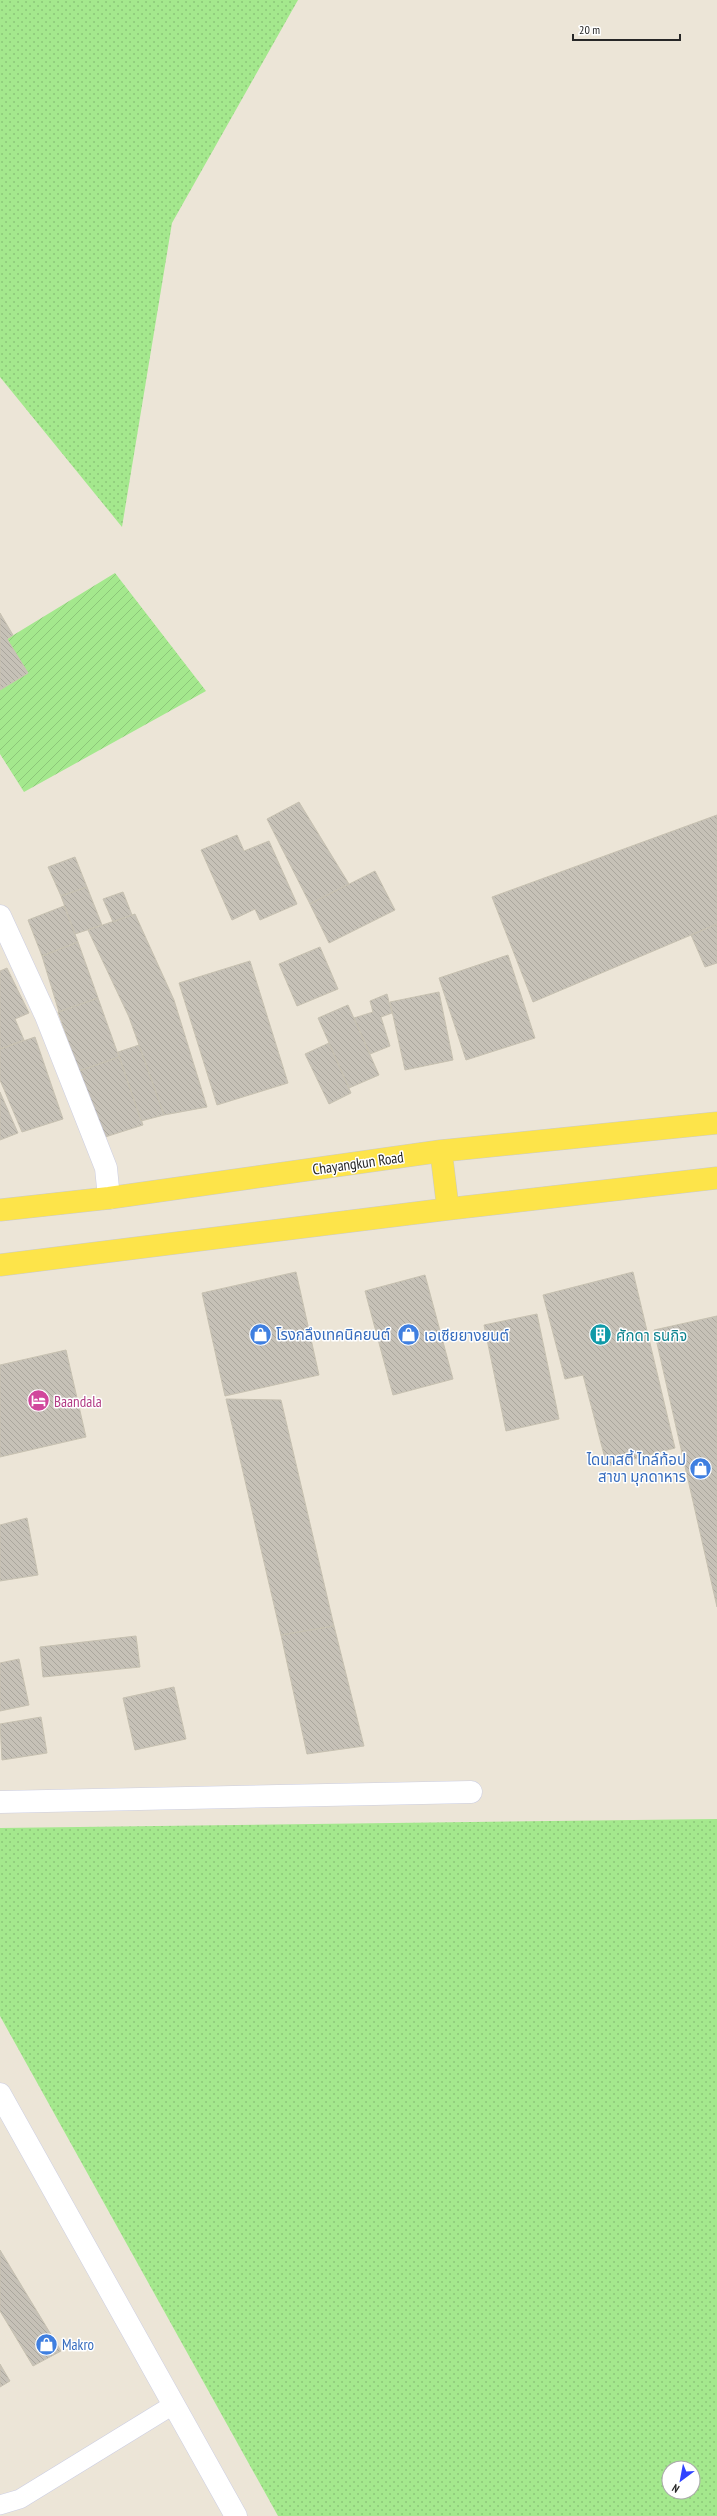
<svg xmlns="http://www.w3.org/2000/svg" width="717" height="2516" font-family="'PT Sans Narrow','Noto Sans Thai',sans-serif">
<style>
.grass{fill:url(#grass-dots);fill-rule:evenodd}
.garden{fill:url(#garden-furrows)}
.building{fill:url(#building-back-hatch);stroke:#c7c1b1}
.lines{fill:none;stroke-linecap:round;stroke-linejoin:round}
.service-casing{stroke:#cccee2;stroke-width:20}
.minor-casing{stroke:#cccee2;stroke-width:23}
.primary-casing{stroke:#cbcbcb;stroke-width:23}
.service{stroke:#fff;stroke-width:19}
.minor{stroke:#fff;stroke-width:22}
.primary{stroke:#fde44a;stroke-width:22}
.labels{text-anchor:middle;dominant-baseline:central;stroke-width:3;stroke-linejoin:round;paint-order:stroke}
.street-label{font-size:15px;fill:#272727;stroke:#fff}
.shop-label{font-size:15px;fill:#366cbe;stroke:#fff;text-anchor:start}
.culture-label{font-size:15px;fill:#0d838f;stroke:#fff;text-anchor:start}
.hotel-label{font-size:15px;fill:#b23c85;stroke:#fff;text-anchor:start}
</style>
<defs>
<pattern id="grass-dots" width="8" height="8" patternUnits="userSpaceOnUse"><rect width="8" height="8" fill="#a4e88d"/><path d="M2 2h.1M6 6h.1" fill="none" stroke="#8dc77a" stroke-width="1.8" stroke-linecap="round"/></pattern>
<pattern id="garden-furrows" width="10" height="10" patternUnits="userSpaceOnUse"><rect width="10" height="10" fill="#a4e88d"/><path d="M-1 1l2-2M0 10L10 0M9 11l2-2" fill="none" stroke="#8dc77a"/></pattern>
<pattern id="building-back-hatch" width="6" height="6" patternUnits="userSpaceOnUse"><rect width="6" height="6" fill="#c6c1b7"/><path d="M-1 5l2 2M0 0l6 6M5-1l2 2" fill="none" stroke="#aaa69d"/></pattern>
</defs>
<rect width="100%" height="100%" fill="#ece5d7"/>
<path class="grass" d="M0,0H298L172,223L122,527L0,377Z
M717,1819V2516H278L0,2016V1828ZM669,2468H693V2492H669Z"/>
<path class="garden" d="M115,573L206,691L24,792L0,754V690L28,673L7,639Z"/>
<path class="building" d="M0,613L13,635L7,639L28,673L0,690Z
M299,802L349,884L310,904L267,819Z
M717,815V924L533,1002L492,897Z
M237,835L244,851L269,841L297,904L260,920L255,909L232,920L201,850Z
M75,857L87,887L61,896L48,867Z
M375,871L395,910L329,943L310,904Z
M87,887L102,925L75,934L61,896Z
M123,892L132,915L113,922L103,899Z
M64,906L78,942L42,956L28,920Z
M135,914L174,1000L207,1107L164,1115L129,1017L88,930Z
M717,924V963L705,967L691,935Z
M78,942L98,998L59,1012L42,956Z
M320,947L338,989L297,1006L279,964Z
M508,955L535,1038L466,1060L439,978Z
M250,961L288,1083L217,1105L179,983Z
M7,968L29,1013L15,1019L24,1040L0,1049V971Z
M439,992L453,1060L405,1070L390,1002Z
M387,994L392,1013L381,1017L390,1046L370,1054L354,1018L373,1012L370,1001Z
M98,998L119,1057L79,1071L58,1012Z
M348,1005L379,1075L349,1088L318,1018Z
M35,1037L63,1119L22,1132L0,1080V1049Z
M329,1043L351,1093L329,1104L305,1054Z
M139,1045L164,1115L141,1121L118,1052Z
M119,1057L143,1125L102,1138L79,1071Z
M0,1092L18,1133L0,1140Z
M296,1272L319,1375L225,1396L202,1293Z
M633,1272L675,1448L607,1466L583,1375L565,1379L543,1295Z
M425,1275L453,1379L393,1395L365,1291Z
M537,1314L559,1419L506,1431L484,1325Z
M717,1316V1607L654,1330Z
M66,1350L86,1437L0,1457V1365Z
M226,1399L281,1400L334,1626L281,1635Z
M27,1518L38,1575L0,1581V1525Z
M334,1626L364,1746L307,1754L281,1635Z
M136,1636L140,1667L43,1677L40,1647Z
M19,1659L29,1705L0,1711V1663Z
M174,1687L186,1739L135,1750L123,1698Z
M41,1717L47,1753L2,1760L0,1724Z
M0,2250L61,2351L33,2366L0,2311Z
M0,2364L10,2381L0,2387Z"/>
<g class="lines">
<defs>
<path id="service" d="M0,2505L20,2499L173,2405"/>
<path id="minor" d="M0,916L46,1016L106,1168L109,1198
M0,1802L471,1792
M0,2094L236,2516"/>
<path id="primary" d="M441,1151L448,1209
M0,1210L109,1198L441,1151L717,1123
M0,1265L448,1209L717,1178"/>
</defs>
<use href="#service" class="service-casing"/>
<use href="#minor" class="minor-casing"/>
<use href="#primary" class="primary-casing"/>
<use href="#service" class="service"/>
<use href="#minor" class="minor"/>
<use href="#primary" class="primary"/>
</g>
<defs>
<symbol id="shop-disc" viewBox="-11 -11 22 22"><circle r="9.5" fill="#3f7fe0" stroke="#fff"/><path d="M-5-2.5h2.3a2.7 3.5 0 0 1 5.4 0H5L5.5 6h-11ZM-1.5-2.5h3a1.5 2.3 0 0 0-3 0Z" fill="#fff"/></symbol>
<symbol id="building-disc" viewBox="-11 -11 22 22"><circle r="9.5" fill="#0f9aa8" stroke="#fff"/><path d="M-4-6H4V6H1V3H-1V6H-4ZM-2.5-4.3h1.7v1.8h-1.7ZM.8-4.3h1.7v1.8H.8ZM-2.5-1h1.7V.8h-1.7ZM.8-1h1.7V.8H.8Z" fill="#fff"/></symbol>
<symbol id="hotel-disc" viewBox="-11 -11 22 22"><circle r="9.5" fill="#d1479c" stroke="#fff"/><path d="M-6-4.5h1.5V1H6V5H4.5V3h-9V5H-6ZM-4 0a1.8 1.8 0 1 1 3.6 0ZM.5 0V-2.5h3Q6-2.5 6 0Z" fill="#fff"/></symbol>
</defs>
<g fill-rule="evenodd">
<use href="#shop-disc" x="248" y="1322" width="25" height="25"/>
<use href="#shop-disc" x="396" y="1322" width="25" height="25"/>
<use href="#building-disc" x="588" y="1322" width="25" height="25"/>
<use href="#hotel-disc" x="26" y="1388" width="25" height="25"/>
<use href="#shop-disc" x="688" y="1456" width="25" height="25"/>
<use href="#shop-disc" x="34" y="2332" width="25" height="25"/>
</g>
<g class="labels">
<g class="street-label">
<text transform="translate(358 1163) rotate(-8)">Chayangkun Road</text>
</g>
<g class="shop-label">
<text x="276" y="1334">โรงกลึงเทคนิคยนต์</text>
<text x="424" y="1335">เอเซียยางยนต์</text>
<text x="686" y="1459" text-anchor="end">ไดนาสตี้ ไทล์ท้อป<tspan x="686" dy="17">สาขา มุกดาหาร</tspan></text>
<text x="62" y="2344">Makro</text>
</g>
<g class="culture-label">
<text x="616" y="1335">ศักดา ธนกิจ</text>
</g>
<g class="hotel-label">
<text x="54" y="1401">Baandala</text>
</g>
</g>
<g transform="translate(681 2480) rotate(212)"><circle r="19" fill="#ffffff" stroke="#a9a9a9"/>
<path d="M0-3L7 15L0 10L-7 15Z" fill="#3044ff"/>
<text y="-6" font-size="11" font-weight="bold" text-anchor="middle" fill="#272727">N</text>
</g>
<path d="M573 34v6h107v-6" fill="none" stroke="#272727" stroke-width="2"/>
<text x="579" y="34" font-size="12" fill="#272727" stroke="#ffffff" stroke-width="3" paint-order="stroke">20 m</text>
</svg>
